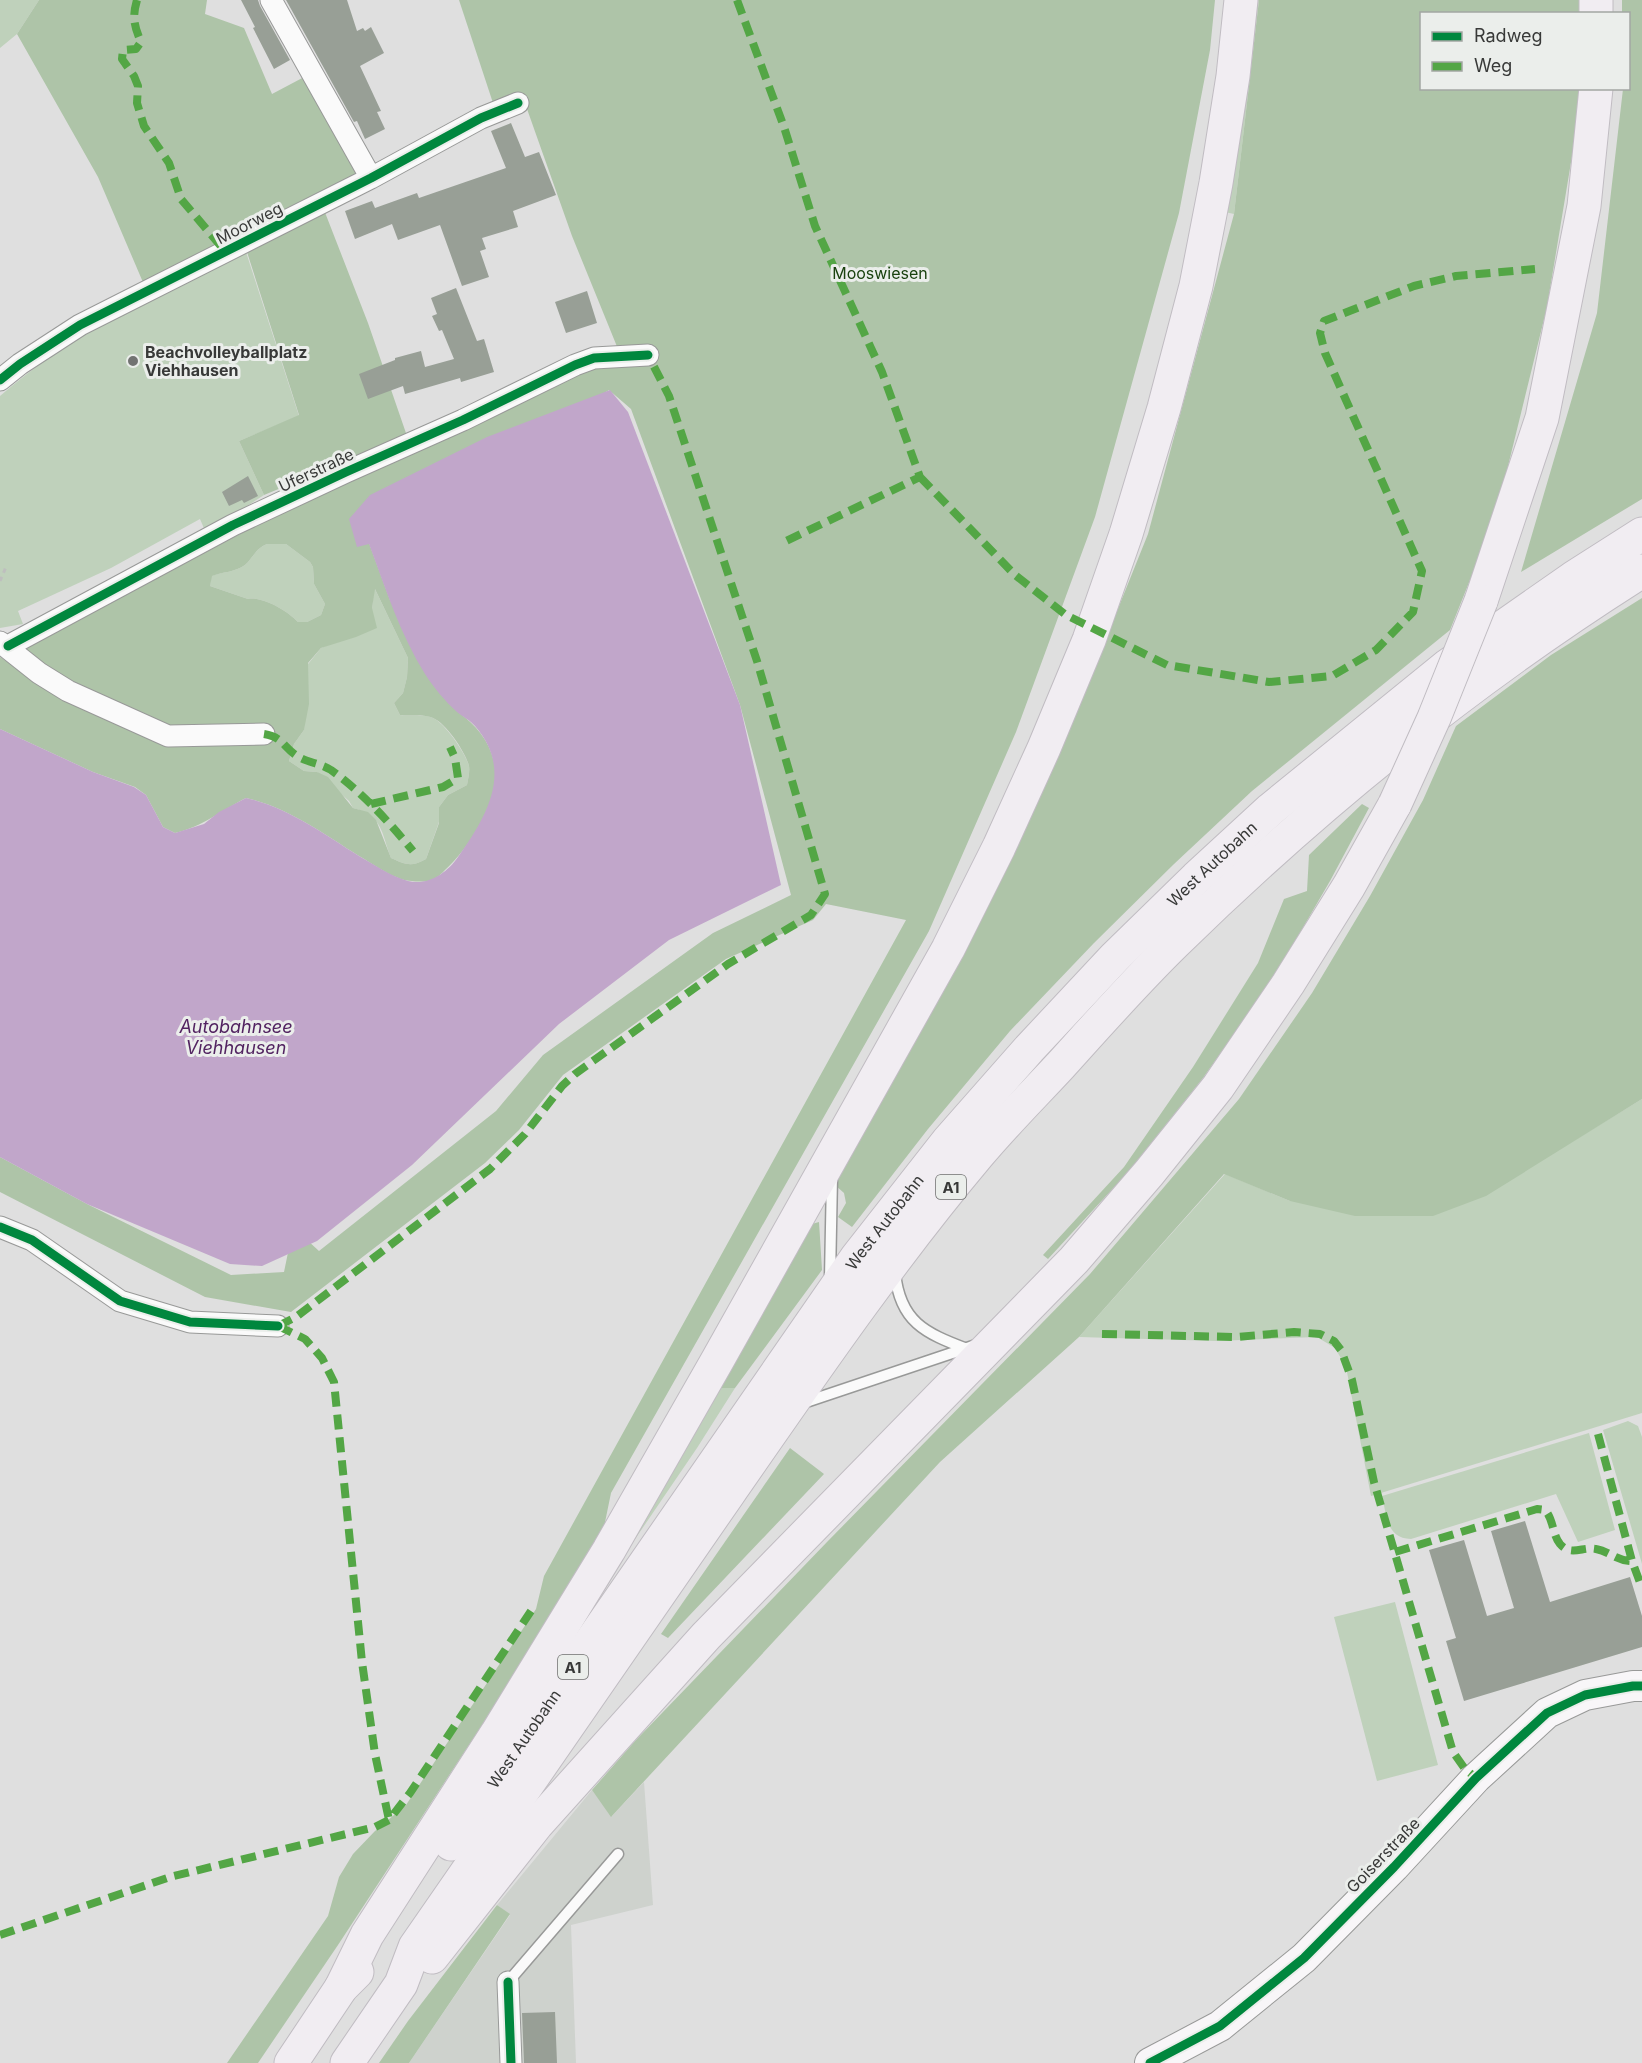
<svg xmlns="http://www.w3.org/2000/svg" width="1642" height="2063" font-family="Inter,sans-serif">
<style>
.built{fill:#ced2cd}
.green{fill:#bfd1bb}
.forest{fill:#aec4a8;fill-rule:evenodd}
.water{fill:#c1a6ca}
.building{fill:#989f96}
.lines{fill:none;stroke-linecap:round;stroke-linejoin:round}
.lane-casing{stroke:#989998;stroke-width:13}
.street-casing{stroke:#989998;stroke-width:23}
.secondary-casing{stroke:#989998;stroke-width:32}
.highway-casing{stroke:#c0bcc2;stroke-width:35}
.path{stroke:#bebfbe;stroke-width:3;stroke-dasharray:4.5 4.5;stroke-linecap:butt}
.lane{stroke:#fafafa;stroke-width:10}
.street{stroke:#fafafa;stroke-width:21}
.secondary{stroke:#f8f6f8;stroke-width:30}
.highway{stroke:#f1edf2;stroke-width:33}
.highway-bridge-casing{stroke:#c0bcc2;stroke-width:35;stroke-linecap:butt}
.highway-bridge{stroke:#f1edf2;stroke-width:33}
.quiet{stroke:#53a645;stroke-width:8;stroke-dasharray:15 8;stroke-linecap:butt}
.cycleway-casing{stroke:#ebeeeb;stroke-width:13}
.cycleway{stroke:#00873e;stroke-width:9}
.poi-dot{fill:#727372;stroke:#ebeeeb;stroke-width:2}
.labels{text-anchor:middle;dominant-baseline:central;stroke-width:6;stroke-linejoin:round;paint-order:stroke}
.shield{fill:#ebeeeb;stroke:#6e6f6e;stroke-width:1.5}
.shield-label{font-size:15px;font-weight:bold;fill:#383938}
.street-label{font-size:16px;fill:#383938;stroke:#ebeeeb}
.park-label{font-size:16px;fill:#1a420f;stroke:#ebeeeb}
.poi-label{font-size:16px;font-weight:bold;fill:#383938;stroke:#ebeeeb;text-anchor:start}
.water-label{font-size:18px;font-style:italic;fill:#522361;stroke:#ebeeeb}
</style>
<rect width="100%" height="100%" fill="#dfdfdf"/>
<path class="built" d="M644,1782L653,1905L571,1925L576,2063H409L510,1915L497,1905L592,1790L612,1816Z"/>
<path class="green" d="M0,0H39L17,34L0,48Z
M1254,0H1259L1234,214L1225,212Z
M246,252L299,416L239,441L264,495L206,533L200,519L111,568L18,611L23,624L0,628V396C72,333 160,292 246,252Z
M267,544H286L310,562L313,567L314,584L325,604L321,615L307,622H298C288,611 263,596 248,599L210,586L211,576C222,572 236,572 245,565C253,558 256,548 267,544Z
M374,587L408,658L407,677L403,693L394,703L400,715C410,716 425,714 433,718C445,723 466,754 469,766C470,772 468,779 467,785L448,795L439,807V822L426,859C412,867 406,865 391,858C381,832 383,816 353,808L349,801L317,772L304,771L289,761L294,744L304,730L308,664L321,648L335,642L372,608Z
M1642,1099V1413L1371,1496L1346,1367L1335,1348L1317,1337L1216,1341L1079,1337L1225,1174L1290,1201L1570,1143Z
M719,1379L722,1388H735L697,1448L631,1545Z
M1628,1421L1638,1426L1642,1437V1564L1603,1430Z
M1589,1433L1615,1530L1578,1542L1556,1494L1411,1539C1386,1538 1387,1516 1382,1496Z
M1395,1602L1438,1765L1377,1781L1334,1617Z"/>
<path class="forest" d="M39,0H207L205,14L244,28L272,94L306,76L360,177L319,197L368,323L407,436L264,495L239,441L299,415L247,252L145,287L98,177L17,34Z
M459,0H1215L1210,50L1179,213L1095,517L1016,732L929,931L611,1493L603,1532L482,1725L338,1945L258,2063H227L328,1916L339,1877L353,1854L375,1831L406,1805L536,1609L544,1576L906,920L826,904L813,920L726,959L563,1075L519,1130L485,1163L291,1312L205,1297L0,1192V1157L87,1204L231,1275L284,1272L291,1238L307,1240L319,1251L496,1111L543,1055L713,933L791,895L740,705L631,409L609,390L369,543L390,600L458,712C476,725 489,740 494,762C502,798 470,847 445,870C442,873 438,877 434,879C430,882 418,882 412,881C396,881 373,864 359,856C324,834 287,807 246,798C222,810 202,827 175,833L163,827L146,795L135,787L93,772L0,729V657L9,663L36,641L301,502L618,349L572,236L521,92L493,103ZM267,544H286L310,562L313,567L314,584L325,604L321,615L307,622H298C288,611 263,596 248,599L210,586L212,576C222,572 236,572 245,565C253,558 256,548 267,544ZM375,589L408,658L407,677L403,693L394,703L400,715C410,716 424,714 433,718C446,723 466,753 469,766C470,772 468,779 467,785L448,795L439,807V823L426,859C412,867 406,865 391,858L376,820L368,812L353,808L328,777L317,772L304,771L289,761L294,744L304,730L309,704L308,663L321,648L356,637L377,628L372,608Z
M1259,0H1582L1581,13L1422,14V88L1581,89L1580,108L1547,307L1496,515L1450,630L1252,791L1174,864L1094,943L1010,1031L928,1129L852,1227L838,1217L846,1203L844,1193L835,1185L964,954L1014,854L1060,753L1148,534L1234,214Z
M1622,0H1642V499L1521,572L1597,313L1623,89L1628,88V14L1622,13Z
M1642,598V1099L1486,1196L1433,1216H1355L1290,1201L1224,1174L1079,1337L940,1462L611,1817L592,1790L636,1740L827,1542L1090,1274L1239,1099L1312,993L1370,896L1423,800L1456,726L1551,655Z
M1362,804L1369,808L1330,881L1276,974L1203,1078L1129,1171L1048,1259L1043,1255L1124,1167L1193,1067L1258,963L1284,899L1307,891L1309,855Z
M819,1222L822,1270L735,1388H722L719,1379L805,1226Z
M790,1448L824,1474L668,1638L661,1634Z
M497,1905L510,1914L409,2063H379L408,2021Z"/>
<path class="water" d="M610,390L628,412L740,705L781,885L669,940L559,1024L412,1165L317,1241L262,1266L230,1264L87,1204L0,1157V729L93,772L134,787L146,795L163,827L175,833L204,824L219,812L246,798C287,807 324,834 359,856C375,865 390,876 408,881C428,886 447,873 458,857C487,816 514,771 475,726C470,720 463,717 457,712C445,701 434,688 425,674C400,634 385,587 369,544L357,547L349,519L370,495L487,437Z"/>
<path class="building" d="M241,0H258L260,6L290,60L274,69L253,28L255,27Z
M286,0H347L357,31L363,28L365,31L371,27L384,53L360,66L381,111L377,112L385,129L365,139L357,121L354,122Z
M511,123L525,157L539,152L556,195L513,211L518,227L482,238L486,249L480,251L489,277L462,286L440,225L398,240L392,224L355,239L345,211L372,201L375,208L417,193L419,198L506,168L491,131Z
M456,288L477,341L484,339L494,372L461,382L460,378L405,394L403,386L368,399L359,374L395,360V358L421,351L425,367L454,359L442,330L439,331L432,316L437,314L431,298Z
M587,291L597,323L566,333L555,302Z
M248,476L258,496L244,503L242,500L229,506L222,492Z
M1525,1521L1550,1602L1630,1577L1642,1616V1647L1464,1701L1446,1641L1456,1638L1429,1550L1464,1540L1487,1616L1514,1608L1491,1531Z
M555,2012L557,2063H524L522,2013Z"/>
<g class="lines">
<defs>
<path id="lane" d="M895,1273C900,1322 925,1333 967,1349
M830,1278L832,1177
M803,1403L976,1345
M508,1982L618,1854"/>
<path id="street" d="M271,0L371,178
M0,380L20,364L80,325L371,178L481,118L518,103
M0,642L39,673L68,691L168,736L264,734
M8,646L233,525L346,472L463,420L575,365L594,358L648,355
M0,1227L32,1240L120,1301L190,1322L278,1326
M508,1982L511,2063"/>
<path id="secondary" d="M1150,2063L1220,2026L1304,1958L1394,1867L1476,1778L1547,1713L1585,1695L1633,1686H1642"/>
<g id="highway">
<path d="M1596,14V0"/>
<path d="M1481,601L1542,418L1584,206L1596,88"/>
<path id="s1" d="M451,1844L857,1257L948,1141L1029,1049L1115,957L1196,878L1271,809L1447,666L1573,578L1642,534"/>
<path d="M432,1957L537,1824L706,1636L1074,1260L1149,1173L1218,1087L1288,984L1349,886L1395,804"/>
<path d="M341,1988L367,1935L497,1733L609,1550L717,1361L948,949L999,847L1044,748L1089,640L1126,534L1164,408L1196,286L1216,183L1233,76L1241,0"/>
<path d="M291,2063L341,1988L357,1972"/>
<path d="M347,2063L401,1984L415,1947C519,1795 624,1644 729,1493C809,1378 888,1262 978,1155C1004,1124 1033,1095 1060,1066C1098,1024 1135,982 1175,943C1317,804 1474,677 1642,571"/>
</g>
</defs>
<use href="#lane" class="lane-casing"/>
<use href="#street" class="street-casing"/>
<use href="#secondary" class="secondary-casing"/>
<use href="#highway" class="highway-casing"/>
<path class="path" d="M0,581L6,567"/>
<use href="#lane" class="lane"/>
<use href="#street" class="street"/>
<use href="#secondary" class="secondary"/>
<use href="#highway" class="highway"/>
<defs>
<path id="highway-bridge" d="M1395,804L1434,718L1481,601"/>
</defs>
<use href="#highway-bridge" class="highway-bridge-casing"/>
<use href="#highway-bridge" class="highway-bridge"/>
<path class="quiet" d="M137,0C132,17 134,26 141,42L136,49L123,50L122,59L134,76L138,86L137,103L144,126L169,163L181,199L225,251
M737,0L784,127L815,226L882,372L920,477L782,543
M920,477L1015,575L1066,615L1167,665L1269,682L1332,676L1376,650L1413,612L1422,571L1325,353L1320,333L1324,321L1414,286L1456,276L1535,269
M264,734C283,737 283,747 297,756C308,763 320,763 331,770C363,793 388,821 413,851
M371,804L443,787L458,778L455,758L450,747
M278,1326L296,1317L490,1169L525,1134L562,1086L575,1074L728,964L811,915L825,894L757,661L669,396L648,355
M278,1326L305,1339L322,1358L334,1382L362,1662L375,1754L389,1820
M1102,1334L1236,1337L1294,1332L1320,1334L1334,1341L1341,1350L1352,1380L1374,1482L1453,1752L1465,1769L1476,1778
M1598,1434L1632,1561L1642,1588
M1395,1552L1537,1509L1545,1510C1554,1520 1552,1534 1560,1544C1571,1557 1583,1546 1596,1549C1611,1552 1616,1561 1632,1561
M0,1935L170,1877L375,1827L389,1820L410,1793L533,1608"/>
<defs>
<path id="cycleway" d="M0,380L20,364L80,325L371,178L481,118L518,103
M8,646L233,525L346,472L463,420L575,365L594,358L648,355
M0,1227L32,1240L120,1301L190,1322L278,1326
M508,1982L511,2063
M1150,2063L1220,2026L1304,1958L1394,1867L1476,1778L1547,1713L1585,1695L1633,1686H1642"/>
</defs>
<use href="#cycleway" class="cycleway-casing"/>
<use href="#cycleway" class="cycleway"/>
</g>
<circle class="poi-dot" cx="133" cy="361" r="6"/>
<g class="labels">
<g class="shield">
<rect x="936" y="1175" width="30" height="24" rx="4.5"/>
<rect x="558" y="1655" width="30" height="24" rx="4.5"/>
</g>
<g class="shield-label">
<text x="951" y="1187">A1</text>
<text x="573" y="1667">A1</text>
</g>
<g class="street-label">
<text transform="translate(249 223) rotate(-27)">Moorweg</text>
<text transform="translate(316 470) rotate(-25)">Uferstraße</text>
<text stroke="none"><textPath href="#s1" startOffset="1244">West Autobahn</textPath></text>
<text stroke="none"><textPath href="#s1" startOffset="758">West Autobahn</textPath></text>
<text stroke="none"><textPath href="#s1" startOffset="128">West Autobahn</textPath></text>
<text transform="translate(1383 1855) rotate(-46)">Goiserstraße</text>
</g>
<g class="park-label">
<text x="880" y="273">Mooswiesen</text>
</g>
<g class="poi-label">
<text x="145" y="352">Beachvolleyballplatz<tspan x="145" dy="18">Viehhausen</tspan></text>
</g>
<g class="water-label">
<text x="236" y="1026">Autobahnsee<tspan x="236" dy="21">Viehhausen</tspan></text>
</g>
</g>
<rect x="1420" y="12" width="210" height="78" fill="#ebeeeb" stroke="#a3a6a3" stroke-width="1.5"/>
<rect x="1432" y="32" width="30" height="9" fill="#00873e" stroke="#a3a6a3" stroke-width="1.5"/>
<text x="1474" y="42" font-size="18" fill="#383938">Radweg</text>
<rect x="1432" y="62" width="30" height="9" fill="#53a645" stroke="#a3a6a3" stroke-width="1.5"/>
<text x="1474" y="72" font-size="18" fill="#383938">Weg</text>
</svg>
